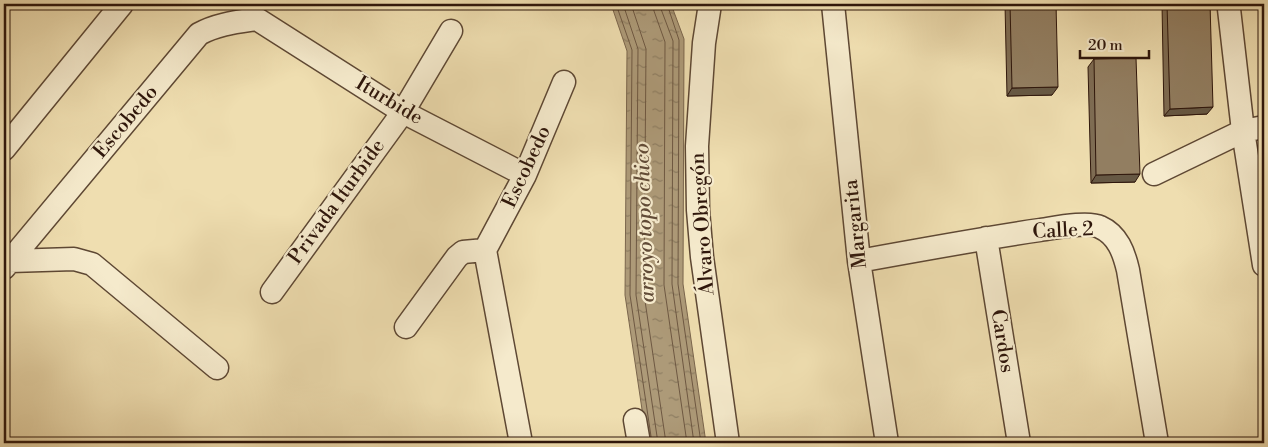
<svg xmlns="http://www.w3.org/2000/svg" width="1268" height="447" font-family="'Libre Bodoni',serif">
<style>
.water{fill:url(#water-ripples);stroke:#7a654c}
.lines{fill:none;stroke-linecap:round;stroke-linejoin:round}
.shore{stroke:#6e5842;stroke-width:1}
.minor-casing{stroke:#5e4834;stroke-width:25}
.minor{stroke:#f5eacc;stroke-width:22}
.wall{fill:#7e6c53;stroke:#2e160b}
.shaded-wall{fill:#665844;stroke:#2e160b}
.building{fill:#927e61;stroke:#2e160b}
.labels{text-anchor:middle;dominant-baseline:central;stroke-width:4.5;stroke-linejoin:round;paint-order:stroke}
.street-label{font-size:20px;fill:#2e160b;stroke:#f5eacc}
.water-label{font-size:21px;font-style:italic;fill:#614b37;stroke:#f5eacc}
</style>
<defs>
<pattern id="water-ripples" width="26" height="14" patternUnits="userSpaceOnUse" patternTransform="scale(1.25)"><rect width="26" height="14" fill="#ad9a78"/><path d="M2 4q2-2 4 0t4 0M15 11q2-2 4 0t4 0" fill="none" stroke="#8d7d61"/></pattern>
</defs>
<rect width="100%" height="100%" fill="#efdeb0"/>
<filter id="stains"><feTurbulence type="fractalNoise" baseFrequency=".004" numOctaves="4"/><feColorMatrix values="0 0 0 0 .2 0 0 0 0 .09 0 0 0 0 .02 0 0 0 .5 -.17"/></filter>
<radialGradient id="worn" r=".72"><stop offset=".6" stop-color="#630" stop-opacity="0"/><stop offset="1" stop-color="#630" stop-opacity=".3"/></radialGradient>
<path class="water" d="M611,4H671L684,39L683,284L706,443H647L625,295L627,51Z"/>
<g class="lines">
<path class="shore" d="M616,4L632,50L630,295L652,443
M623,4L638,49L636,295L658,443
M631,4L646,49L644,294L666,443
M653,4L654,11L665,42L664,285L687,443
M661,4V9L673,41L672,284L694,443
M667,4L679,40L678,284L701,443"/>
<defs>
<path id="minor" d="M710,4L704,43L697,146L698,210L702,257L728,443
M833,4L859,261L887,443
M1229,9L1243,131L1264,265
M257,19L403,112L525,175
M4,149L122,4
M1154,174L1243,131L1264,127
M986,238L1019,443
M485,250L521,443
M485,250L525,175L564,82
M10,261L74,259L92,264L217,368
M859,261C919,250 979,239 1040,230C1054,228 1088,221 1100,227C1118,235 1124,253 1128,270L1157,443
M4,268L199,34C217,24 237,22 257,19
M272,292L403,112L451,31
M406,327L457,257L463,252L485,250
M635,420L639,443"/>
</defs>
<use href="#minor" class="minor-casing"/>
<use href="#minor" class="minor"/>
</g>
<path class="wall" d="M1005,4H1056L1052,95L1007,96Z
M1162,4H1210L1207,114L1164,116Z
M1094,59L1135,182L1091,183L1088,67Z"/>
<path class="shaded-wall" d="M1058,87L1052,95L1007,96L1012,88Z
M1213,107L1207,114L1164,116L1170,109Z
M1140,174L1135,182L1091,183L1096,175Z"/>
<path class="building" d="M1010,4H1056L1058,87L1012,88Z
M1167,4H1210L1213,107L1170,109Z
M1136,58L1140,174L1096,175L1094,59Z"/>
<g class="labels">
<g class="street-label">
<text transform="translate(389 101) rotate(31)">Iturbide</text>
<text transform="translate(126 122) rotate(-50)">Escobedo</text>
<text transform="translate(527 167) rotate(-65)">Escobedo</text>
<text transform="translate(337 202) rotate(-54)">Privada Iturbide</text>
<text transform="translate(703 224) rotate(-94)">Álvaro Obregón</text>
<text transform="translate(856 224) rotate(-96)">Margarita</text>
<text transform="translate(1063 231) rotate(-3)">Calle 2</text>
<text transform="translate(1002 341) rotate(81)">Cardos</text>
</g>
<g class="water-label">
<text transform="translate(645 223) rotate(-92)">arroyo topo chico</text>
</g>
</g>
<rect width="1268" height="447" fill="none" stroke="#efdeb0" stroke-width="20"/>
<rect x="5" y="5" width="1258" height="437" fill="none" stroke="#2e160b" stroke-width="2.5"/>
<rect x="10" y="10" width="1248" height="427" fill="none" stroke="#2e160b"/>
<path d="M1080 50v8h69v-8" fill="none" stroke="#2e160b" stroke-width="2.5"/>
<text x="1088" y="50" font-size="15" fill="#2e160b" stroke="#f5eacc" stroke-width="4" paint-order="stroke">20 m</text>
<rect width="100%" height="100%" filter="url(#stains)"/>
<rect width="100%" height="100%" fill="url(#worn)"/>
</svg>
